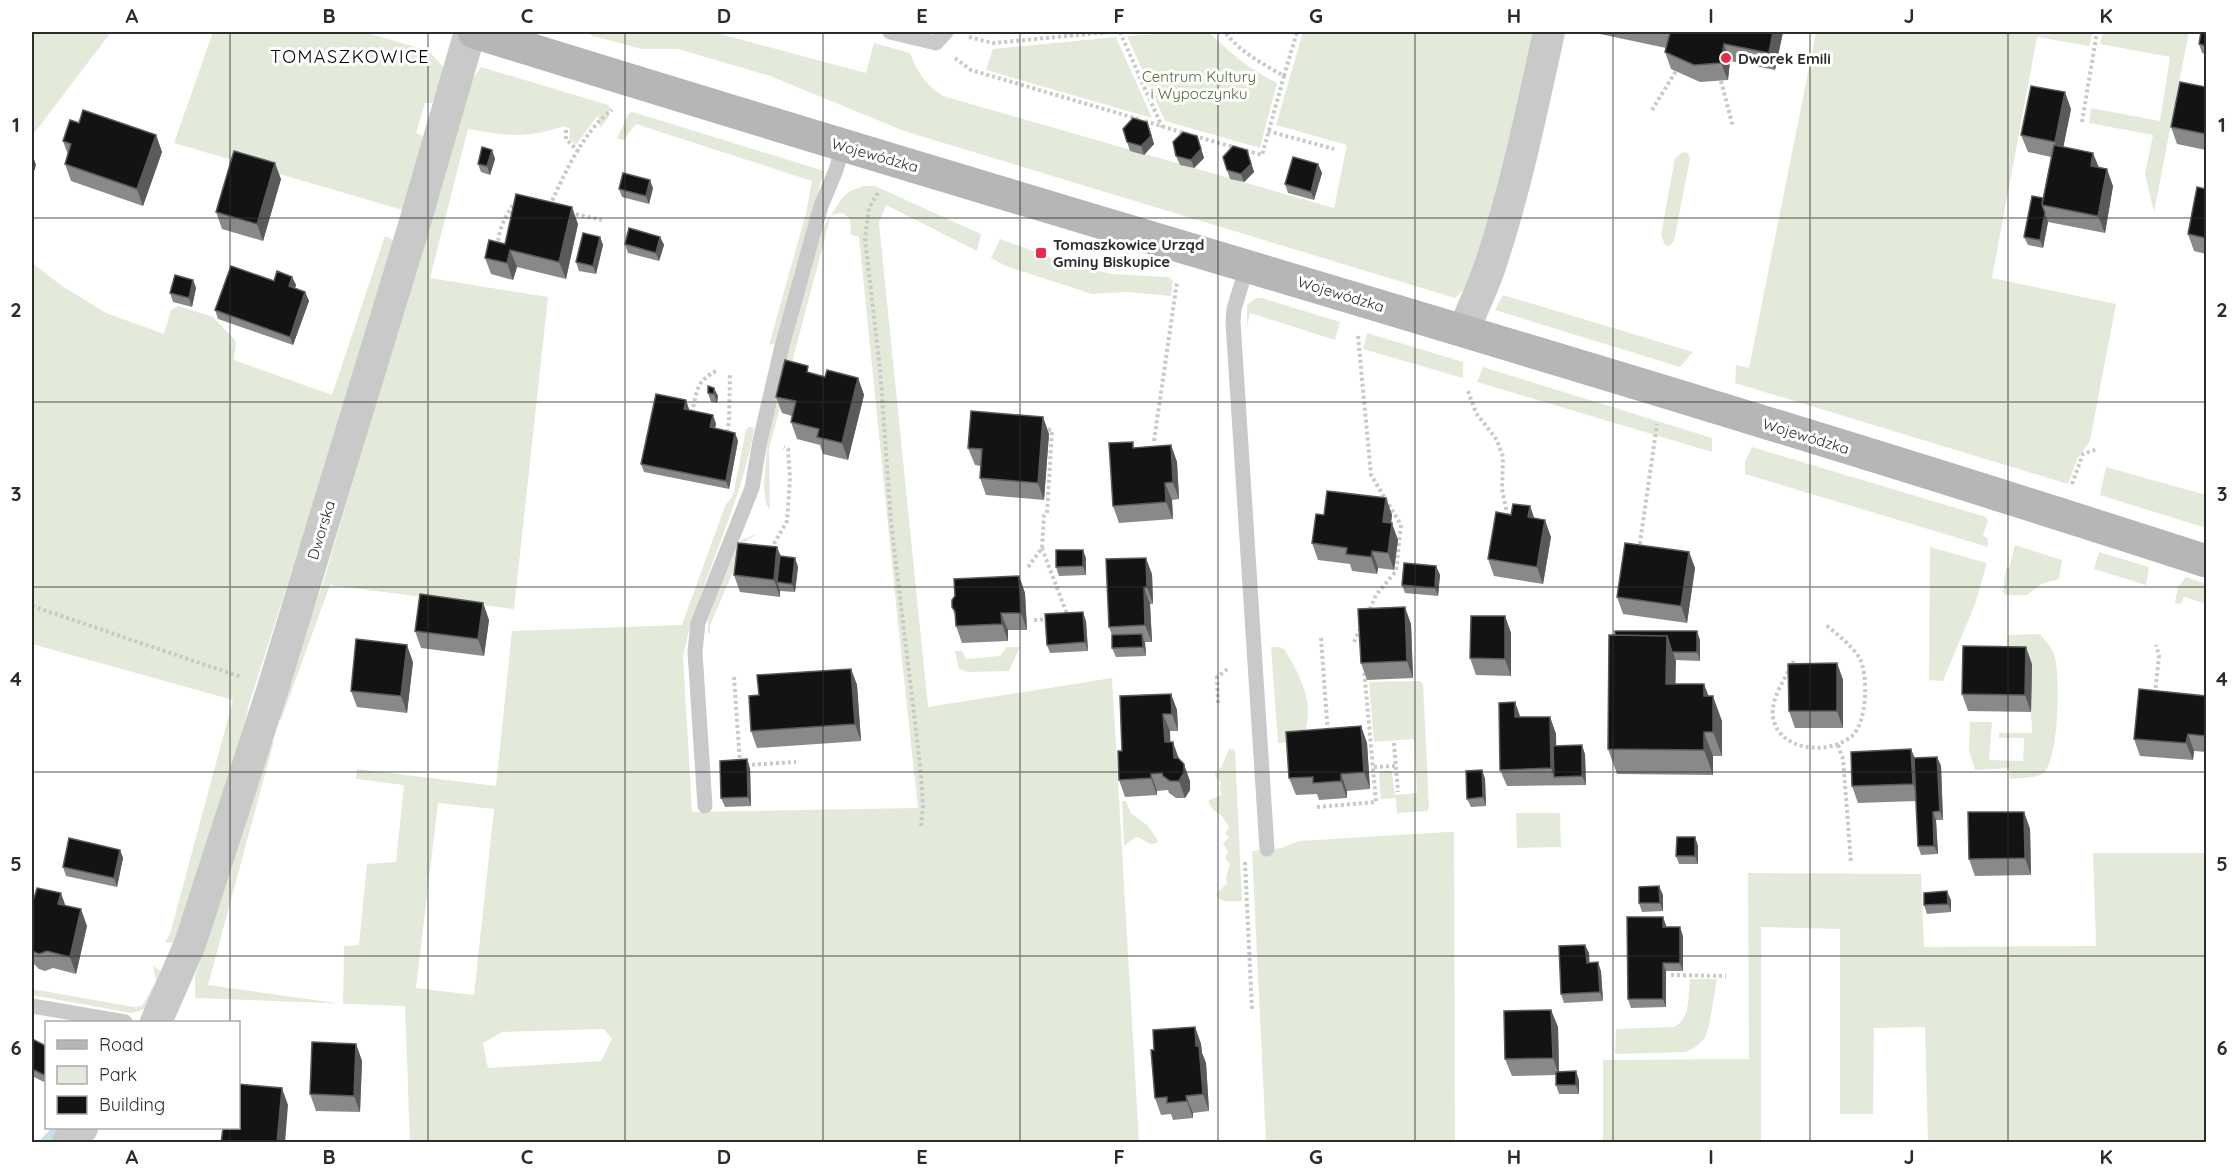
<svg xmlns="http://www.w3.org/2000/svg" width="2238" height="1174" font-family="Quicksand,sans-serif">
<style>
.green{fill:#e4ead9;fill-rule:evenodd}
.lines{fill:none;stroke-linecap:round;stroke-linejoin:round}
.stream{stroke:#c4e0eb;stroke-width:10}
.path{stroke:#c9c9c9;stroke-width:4;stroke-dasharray:3 3;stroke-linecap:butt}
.service{stroke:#c9c9c9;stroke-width:15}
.minor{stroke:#c9c9c9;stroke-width:32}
.secondary{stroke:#b6b6b6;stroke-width:33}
.wall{fill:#898989}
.shaded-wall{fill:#5a5a5a}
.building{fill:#131313;stroke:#5a5a5a;stroke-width:1.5}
.grid{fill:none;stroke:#2c2c2c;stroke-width:1.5;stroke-opacity:0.55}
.poi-dot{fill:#e62b4b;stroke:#fff;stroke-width:2}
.labels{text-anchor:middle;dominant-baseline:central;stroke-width:6;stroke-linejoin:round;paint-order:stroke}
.poi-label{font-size:15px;font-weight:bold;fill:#2c2c2c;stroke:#fff;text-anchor:start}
.park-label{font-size:15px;fill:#54673a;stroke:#fff}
.street-label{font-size:15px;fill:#2c2c2c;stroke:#fff}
.quarter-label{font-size:18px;letter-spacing:1.5px;fill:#000;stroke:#fff}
.neatline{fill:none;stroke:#2c2c2c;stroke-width:2}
.grid-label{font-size:20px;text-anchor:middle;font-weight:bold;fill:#2c2c2c}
</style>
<rect width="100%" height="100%" fill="#fff"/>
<path class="green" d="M32,32H111L32,136Z
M213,32H364L429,51L445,69L438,103H425L416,133L427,138L406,211L174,143Z
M585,32H713L866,73L874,43L910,53C917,72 926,85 943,96L1334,208L1347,145L1276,125L1303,32H1541L1473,281L1455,298L904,131L770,76L678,49H642L593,36Z
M1182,32H1209C1229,53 1251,70 1277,83L1260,148L1165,121L1127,36Z
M1816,32H2093L2089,46L2037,37L1992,278L2116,304L2090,441L2077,459L2068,484L1735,383L1736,365L1749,368Z
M2103,32H2189L2154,212L2145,174L2153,135L2089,123L2091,108L2160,121L2170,57L2100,44Z
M1116,37L1152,118L986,70L993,49Z
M481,67L608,105L610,109L608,118L600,128L598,115L576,145L569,138L570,129L564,126C525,139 507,136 468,129L430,278L548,297L514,609L330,585L281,720L278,719L277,713L323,583L471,81Z
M633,112L824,171L775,343L769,345L806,213L812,181L636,124L623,140L617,138L629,113Z
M1683,152L1688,153L1690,158L1674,241L1669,246L1665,245L1661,235L1675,158Z
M864,186H875L981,234L977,251L886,205L879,223L928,707L1112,678L1139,1142H410L405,1006L195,998V976L205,949L265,747L274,741L208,985L343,1004L344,946L359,945L367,864L396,862L404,785L356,779L357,769L496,786L512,631L682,625L725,506L733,495L746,430L749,427H752L754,429C741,507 701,577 683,655L692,812L918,808L898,623L859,237L851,235L850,219L843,213L831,215L769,449L770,510L766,504L764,487L768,432L797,317L822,229L842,198L850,191ZM438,803L494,809L474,995L416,988ZM604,1029L612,1039L601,1061L488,1068L483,1043L502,1032Z
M385,236L397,242L249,704L233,776L182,938L173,943L165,942L170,934L233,700L32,644V263L62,286L106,313L164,334L171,310L178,306L213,317L236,341L234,360L332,395Z
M1000,239L1058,260L1111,274L1168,277L1173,280L1171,296L1127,292L1092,294L1006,266L991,258Z
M1503,295L1693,352L1680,367L1495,310Z
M1256,298H1262L1340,322L1335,340L1250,313L1247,326V305Z
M1367,333L1463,362V378L1363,349Z
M1483,367L1712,438V452L1477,382Z
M1752,447L1986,517L1988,520L1983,536L1988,538V547L1745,474V462Z
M2106,467L2206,495V528L2100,495Z
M759,533L747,540L710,625V633H708V619L734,553L741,540Z
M2015,545L2062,560L2059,579L2041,584L2027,595H2006L2003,592L2006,567L2009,568Z
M1930,547L1987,563L1975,604L1943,681L1929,680Z
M2099,552L2149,567L2146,585L2094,569Z
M2186,577L2206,584V604L2184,597L2181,604L2175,603L2178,587Z
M2040,634C2046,641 2052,648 2055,657C2060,679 2059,754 2045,771C2040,779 2019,778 2010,779L2009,768L1975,770L1969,751L1970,722H1992L1989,760L2023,761L2024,738H1999V733H2032L2031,712L2008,664V635Z
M1007,647H1020L1009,671L968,672L959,669L955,651H962L966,659L1000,656Z
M1271,647H1280L1285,650C1302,678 1319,712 1299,742L1278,743Z
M1420,681L1423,684L1429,807L1427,811L1397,813L1396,798L1381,799L1379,775L1380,772L1386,770L1392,772L1395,795L1417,793L1414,739L1374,742L1369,682Z
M1229,749L1235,750L1242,901C1232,901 1220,904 1216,894L1227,883L1226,877L1230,864L1225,858L1228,851L1223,844L1229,837L1225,833L1229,827L1222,816L1214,811L1208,802L1209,800L1222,795L1220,788L1221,782L1216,778L1215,773L1222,766Z
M1122,801H1126L1131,813L1147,825L1158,840L1157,843L1150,844L1138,837L1134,838L1124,846Z
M1516,813H1560L1561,847L1517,848Z
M1448,832H1454L1455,1142H1266L1252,851L1281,848L1299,841Z
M2093,853H2206V1142H1928L1925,1027L1874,1028L1873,1114H1840V929L1761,927V1142H1603V1060L1749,1059L1748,873L1921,874L1924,947L2096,946Z
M153,965L163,974C155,993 154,1010 131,1013L32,995V989L134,1007L142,1006L156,981Z
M1690,979H1717L1709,1026L1705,1038L1697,1046L1686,1052L1615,1054L1616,1029L1674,1027C1691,1019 1688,996 1690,979Z"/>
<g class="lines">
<path class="stream" d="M45,1142L55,1132"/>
<path class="path" d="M1120,32L1162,127
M969,37L993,43L1110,32
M955,58L971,70L1138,119
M1284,76L1297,32
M1721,81L1733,127
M1652,110L1676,71
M1145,121L1187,134
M2082,122L2097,32
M566,130V139L579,152
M1268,131L1334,149
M1194,136L1262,155L1284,76C1263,64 1240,52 1225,32
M878,193L869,208L865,239L880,369L891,522L920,764L923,806L921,827
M550,206C564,174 584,130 612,110
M570,213L602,220
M498,247C498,229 505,217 515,202
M1358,336L1371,475L1401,525L1396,571L1376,595L1369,611
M1468,391L1476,413L1497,440L1503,457L1502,489L1508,518
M692,413C697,390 696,381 718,370
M727,432L729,422L730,374
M1154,441L1177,282
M2072,484L2083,454L2097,449
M1042,548L1068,617
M771,549L787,521L790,479L788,449L784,447
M1639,550L1657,424
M1028,567L1042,548L1044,516L1047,513L1052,430L1043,429
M32,606L241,677
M1034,620L1049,619
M1321,638L1328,734
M1354,642L1360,629
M1794,661C1786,677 1770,699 1773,717C1778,751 1829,756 1852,736C1867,723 1869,674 1859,657C1850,644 1838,635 1826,625
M734,677L740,763
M2155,694L2159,656L2156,645
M1218,703L1217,677L1229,668
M1394,743L1398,792
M1838,745L1843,759L1851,862
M746,765L796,762
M1374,767L1396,766
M1317,807L1376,802L1364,669
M1245,862L1252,1010
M1671,975L1726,976"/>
<path class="service" d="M890,32L936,43L946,32
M1247,266L1234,309L1233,322L1267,849
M705,806L695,652L698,623L752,488L760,441L782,346L821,206L836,170L843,146
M32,1006L125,1022"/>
<path class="minor" d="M1464,331C1472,308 1484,286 1491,263C1516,188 1532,109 1549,32
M156,1022L190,944L273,688L413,229L470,32
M68,1142L82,1128"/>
<path class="secondary" d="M474,32C1050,212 1632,375 2206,561"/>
</g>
<path class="wall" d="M1599,32H1783L1775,70L1730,61L1728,80L1700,82L1671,69L1665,52L1666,48L1600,34Z
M2206,32V54L2202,53L2199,44Z
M2206,87V150L2177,144L2171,127Z
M2071,109L2063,147L2099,168L2113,186L2105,233L2048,222L2043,248L2028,245L2024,237L2043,198L2051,157L2028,152L2021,135Z
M79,123L156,135L162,152L143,206L71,181L65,164L68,155L63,141Z
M1150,130L1154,144L1144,155L1130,151L1127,142Z
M1197,136L1204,158L1194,168L1180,165L1176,156Z
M492,150L495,159L490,175L481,172L478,164Z
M1247,150L1254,172L1244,182L1230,179L1227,170Z
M1318,164L1322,173L1314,200L1288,193L1285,184Z
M281,179L263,241L222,229L216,212Z
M653,188L649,204L622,197L619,189Z
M2206,189V254L2194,251L2188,234Z
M578,224L566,279L517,267L513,280L491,274L485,258L505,244Z
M600,237L603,245L596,274L579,271L576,262Z
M660,237L664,245L659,261L628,253L625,244Z
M292,277L296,285L295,288L305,292L309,301L293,345L218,319L215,310L274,281Z
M193,280L196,288L192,307L173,302L170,293Z
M811,373L825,377L858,378L864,395L848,460L823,454L820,445L797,439L791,422L792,416L782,413L776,397Z
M708,386L718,396L717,403L711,402L708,393Z
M686,400L689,410L713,415L716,424L715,428L735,433L738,441L729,489L644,472L641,464Z
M1043,417L1049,434L1044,500L986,495L980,478L981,466L975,465L968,448Z
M1171,445L1177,462L1179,499L1172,500L1173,519L1119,523L1113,506L1135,448Z
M1386,498L1392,515L1391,523L1398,540L1394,570L1378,568L1377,574L1352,571L1350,564L1318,560L1312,543L1324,515Z
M1530,506L1534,518L1551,537L1543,584L1494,576L1488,559L1511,515Z
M777,547L781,556L795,558L798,567L795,592L780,591V597L740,592L734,575Z
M1689,552L1695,568L1687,623L1623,614L1617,597Z
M1086,558V575L1059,576L1056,567Z
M1436,566L1440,575L1438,596L1405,593L1402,585Z
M1152,574L1153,604H1150L1152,642H1145L1146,656L1116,657L1112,648V635L1109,627Z
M1019,576L1025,593L1027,630H1008V641L962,643L956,626V618L952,607Z
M483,603L489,620L484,656L421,648L415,631Z
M1505,616L1511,633V676L1476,675L1470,658Z
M1086,621L1088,651L1050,653L1047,645Z
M1411,624L1413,678L1367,680L1361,663Z
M1615,635L1700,640V661L1675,660V684L1708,696L1722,721V756H1713V775L1617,774L1608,749Z
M413,662L407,713L357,707L351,691Z
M1837,663L1843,680V728H1795L1789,711Z
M2032,664L2031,712L1968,711L1962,694Z
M851,669L857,685L861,741L757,748L751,731L759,695Z
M1171,694L1177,710L1178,731H1170V742L1190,781V790L1185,798H1176L1169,793L1168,790L1157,791V795L1125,797L1119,780L1122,751Z
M2206,696V752L2194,751L2193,760L2140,756L2134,739Z
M1515,702L1520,717H1550L1556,734V746L1585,754L1586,785L1507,786L1500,770Z
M1361,726L1367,743L1370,789L1347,791V798L1319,800L1317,794L1296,795L1289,778Z
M1911,749L1914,758L1937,757L1941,766L1943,820H1936L1938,854L1921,855L1918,846L1916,801L1858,803L1852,786Z
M750,768L751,806L725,807L721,798Z
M1482,770L1485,779L1486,806L1471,807L1467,799Z
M2024,812L2030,829L2031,875L1975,876L1969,859Z
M1695,837L1698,846V864H1679L1676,856Z
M120,850L123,858L117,887L66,876L63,867Z
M1659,886L1663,895V911L1642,912L1639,903Z
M32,898L66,906L87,926L76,974L53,968L45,971L39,969L33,963H32Z
M1951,900V912L1927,914L1924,905Z
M1666,925V927L1683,936V971H1666V1007L1631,1008L1628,999Z
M1585,945L1589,953V962L1601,971L1603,1001L1564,1003L1561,994Z
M1551,1010L1558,1027L1559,1072L1579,1080V1094H1559L1556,1085V1075L1512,1076L1505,1059Z
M1195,1027L1201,1044L1202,1053L1206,1063L1209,1111L1193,1113V1118L1173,1120L1171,1114L1161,1115L1155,1098L1154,1050Z
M32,1039L46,1046V1083L32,1076Z
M356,1044L362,1061L360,1112L316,1111L310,1094Z"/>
<path class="shaded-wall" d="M1773,32H1783L1775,70L1769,53Z
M1724,44L1730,61L1728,80L1721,63Z
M2065,92L2071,109L2061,159L2055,142Z
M1147,122L1154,144L1144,155L1141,146Z
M156,135L162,152L143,206L137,189Z
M1197,136L1204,158L1194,168L1191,160Z
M492,150L495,159L490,175L487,166Z
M1247,150L1254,172L1244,182L1241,174Z
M2093,153L2100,170L2091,166Z
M33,156L36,165L32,178V160Z
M275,163L281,179L263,241L257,224Z
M1318,164L1322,173L1314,200L1311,192Z
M2107,169L2113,186L2105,233L2098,216Z
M650,180L653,188L649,204L646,196Z
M572,207L578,224L566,279L559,262Z
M2045,213L2048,222L2043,248L2040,240Z
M600,237L603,245L596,274L593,266Z
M660,237L664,245L659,261L656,253Z
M510,250L517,267L513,280L507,263Z
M292,277L296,285L292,295L289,286Z
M193,280L196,288L192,307L189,298Z
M305,292L309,301L293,345L290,337Z
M858,378L864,395L848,460L842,443Z
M714,388L718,396L717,403L714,394Z
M686,400L689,409L687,418L684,409Z
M713,415L716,424L713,435L710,427Z
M1043,417L1049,434L1044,500L1038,483Z
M735,433L738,441L729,489L726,481Z
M1171,445L1177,462L1179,499L1173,482Z
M1165,483L1172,500L1173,519L1166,502Z
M1386,498L1392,515L1389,539L1383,522Z
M1530,506L1536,523L1528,517Z
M1545,520L1551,537L1543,584L1537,567Z
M1392,523L1398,540L1394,570L1388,553Z
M777,547L783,564L777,582L780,591V597L774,580Z
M1083,550L1086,558V575L1083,566Z
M1372,551L1378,568L1377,574L1371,557Z
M1689,552L1695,568L1687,623L1681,606Z
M795,558L798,567L795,592L792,584Z
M1146,558L1152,574L1153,604L1147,587Z
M1436,566L1440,575L1438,596L1435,588Z
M1019,576L1025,593L1027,630L1021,613Z
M1144,587L1150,604L1152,642L1145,625Z
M483,603L489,620L484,656L478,639Z
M1405,607L1411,624L1413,678L1407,661Z
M1083,612L1086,621L1088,651L1085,642Z
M1001,613L1008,630V641L1002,624Z
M1505,616L1511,633V676L1505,659Z
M1697,631L1700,640V661L1697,652Z
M1142,634L1145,643L1146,656L1143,647Z
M1667,636L1676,661L1675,709L1666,684Z
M407,645L413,662L407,713L401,696Z
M2026,647L2032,664L2031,712L2025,695Z
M1837,663L1843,680V728L1837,711Z
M851,669L857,685L861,741L855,724Z
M1704,684L1713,707V696L1722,721V756L1713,732L1704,696Z
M1171,694L1177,710L1178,731L1172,714Z
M1515,702L1521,719L1515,717Z
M1163,714L1170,731L1171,759L1165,742Z
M1550,717L1556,734L1557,777H1554L1551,768Z
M1361,726L1367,743L1370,789L1364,772Z
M1704,732L1713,756V775L1704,750Z
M2188,734L2194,751L2193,760L2186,743Z
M1173,742L1179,759L1180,775L1174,758Z
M1582,745L1585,754L1586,785L1582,776Z
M1911,749L1918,766L1919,801L1913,784Z
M1937,757L1941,766L1943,820L1940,811Z
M747,759L750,768L751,806L748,797Z
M1184,764L1190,781V790L1185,798L1179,781Z
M1482,770L1485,779L1486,806L1483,797Z
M1151,774L1157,791V795L1151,778Z
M1341,774L1347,791V798L1341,781Z
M1933,812L1936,820L1938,854L1934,846Z
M2024,812L2030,829L2031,875L2025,858Z
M1695,837L1698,846V864L1695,856Z
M120,850L123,858L117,887L114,878Z
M1659,886L1663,895V911L1660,903Z
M1947,891L1951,900V912L1948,904Z
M61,893L67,910L58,904Z
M81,909L87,926L76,974L70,957Z
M1663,917L1666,925V936L1663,927Z
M1680,927L1683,936V971L1680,963Z
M1585,945L1589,953L1590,971L1587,963Z
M1598,962L1601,971L1603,1001L1600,992Z
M1663,963L1666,971V1007L1663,999Z
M1551,1010L1558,1027L1559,1075L1553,1058Z
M1195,1027L1201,1044L1202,1053L1206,1063L1209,1111L1203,1094L1196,1046Z
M356,1044L362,1061L360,1112L354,1096Z
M1576,1071L1579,1080V1094L1576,1085Z
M282,1088L288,1105L285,1143H277Z
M1186,1096L1193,1113V1118L1187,1101Z"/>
<path class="building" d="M1663,32H1773L1769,53L1724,44L1721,63L1694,65L1665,52L1670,33Z
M2201,32H2206V46L2199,44Z
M2180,82L2206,87V134L2171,127Z
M2031,86L2065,92L2055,142L2021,135Z
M83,110L156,135L137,189L65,164L71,144L63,141L70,120L79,123Z
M1133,118L1147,122L1151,136L1141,146L1127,142L1123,129Z
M1183,132L1197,136L1201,149L1191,160L1176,156L1173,142Z
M2054,145L2093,153L2091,166L2107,169L2098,216L2042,205Z
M1233,146L1247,150L1251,164L1241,174L1227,170L1223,157Z
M482,147L492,150L487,166L478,164Z
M234,151L275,163L257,224L216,212Z
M1293,157L1318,164L1311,192L1285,184Z
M623,173L650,180L646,196L619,189Z
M2197,187L2206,189V238L2188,234Z
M516,194L572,207L559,262L510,250L507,263L485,258L489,240L505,244Z
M2032,196L2043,198L2042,205L2045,213L2040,240L2024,237Z
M629,228L660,237L656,253L625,244Z
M583,233L600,237L593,266L576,262Z
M231,266L274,281L277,271L292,277L289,286L305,292L290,337L215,310Z
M175,275L193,280L189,298L170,293Z
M785,360L808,366L807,372L825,377L827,370L858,378L842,443L817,437L819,429L791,422L796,401L776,397Z
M708,386L714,388V394L708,393Z
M656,394L686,400L684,409L713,415L710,427L735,433L726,481L641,464Z
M971,411L1043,417L1038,483L980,478L982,449L968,448Z
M1133,442V448L1171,445L1173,482L1165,483L1166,502L1113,506L1109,443Z
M1327,491L1386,498L1383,522L1392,523L1388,553L1372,551L1371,557L1346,554L1347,548L1312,543L1316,514L1324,515Z
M1513,504L1530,506L1528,517L1545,520L1537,567L1488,559L1496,512L1511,515Z
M738,543L777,547L774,580L734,575Z
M1625,543L1689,552L1681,606L1617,597Z
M1056,550H1083V566L1056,567Z
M780,556L795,558L792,584L777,582Z
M1146,558L1147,587H1144L1145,625L1109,627L1106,559Z
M1404,563L1436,566L1435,588L1402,585Z
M1019,576L1021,613H1001L1002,624L956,626L955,611L952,607V600L955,596L954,579Z
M420,594L483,603L478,639L415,631Z
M1405,607L1407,661L1361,663L1358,609Z
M1083,612L1085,642L1047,645L1045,614Z
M1471,616H1505V659L1470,658Z
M1615,631H1697V652H1672L1667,636L1615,635Z
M1142,634L1143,647L1112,648V635Z
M1609,635L1667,636L1666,684H1704V696H1713V732H1704V750L1608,749Z
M356,639L407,645L401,696L351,691Z
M1963,646L2026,647L2025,695L1962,694Z
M1837,663V711H1789L1788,664Z
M851,669L855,724L751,731L749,696L759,695L757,675Z
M2139,689L2206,696V736L2188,734L2186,743L2134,739Z
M1171,694L1172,714H1163L1165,742H1173L1174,758H1178L1184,764V773L1179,781H1170L1163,776L1162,773L1151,774V778L1119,780L1118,751H1122L1120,696Z
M1515,702V717H1550L1551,768L1500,770L1499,703Z
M1361,726L1364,772L1341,774V781L1313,783V777L1289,778L1286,732Z
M1582,745V776L1554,777L1553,746Z
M1911,749L1913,784L1852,786L1851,752Z
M1937,757L1940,811L1933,812L1934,846H1918L1914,758Z
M747,759L748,797L721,798L720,761Z
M1482,770L1483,797L1467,799L1466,771Z
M1968,812H2024L2025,858L1969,859Z
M1677,837H1695V856H1676Z
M69,838L120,850L114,878L63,867Z
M1659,886L1660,903H1639V887Z
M37,888L61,893L58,904L81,909L70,957L47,951L39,954L32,951V898H34Z
M1947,891L1948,904L1924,905V893Z
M1627,917H1663V927H1680V963H1663V999H1628Z
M1585,945L1587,963L1598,962L1600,992L1561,994L1559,946Z
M1551,1010L1553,1058L1505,1059L1504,1011Z
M1195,1027L1196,1046H1199L1203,1094L1186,1096L1187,1101L1167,1103V1097L1155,1098L1151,1050H1154L1153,1030Z
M32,1039L46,1046V1076L32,1069Z
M312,1042L356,1044L354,1096L310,1094Z
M1576,1071V1085H1556V1072Z
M238,1084L282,1088L277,1143H221L223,1128H238Z"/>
<path class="grid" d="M230,32V1022M428,32V1142M625,32V1142M823,32V1142M1020,32V1142M1218,32V1142M1415,32V1142M1613,32V1142M1810,32V1142M2008,32V1142M32,218H2206M32,402H2206M32,587H2206M32,772H2206M32,956H2206M230,1128V1142"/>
<g class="poi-dot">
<circle cx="1726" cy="58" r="6"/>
<rect x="1035" y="247" width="12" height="12" rx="3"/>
</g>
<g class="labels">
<g class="poi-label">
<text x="1738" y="58">Dworek Emili</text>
<text x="1053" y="244">Tomaszkowice Urząd<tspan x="1053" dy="17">Gminy Biskupice</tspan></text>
</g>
<g class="park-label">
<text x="1199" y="76">Centrum Kultury<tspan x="1199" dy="17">i Wypoczynku</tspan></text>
</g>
<g class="street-label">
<text transform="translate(875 155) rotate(16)">Wojewódzka</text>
<text transform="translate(1341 294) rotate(17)">Wojewódzka</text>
<text transform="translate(1806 436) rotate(17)">Wojewódzka</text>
<text transform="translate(321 530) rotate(-73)">Dworska</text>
</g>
<g class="quarter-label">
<text x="350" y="56">TOMASZKOWICE</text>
</g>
</g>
<rect width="2238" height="1174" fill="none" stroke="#ffffff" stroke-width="66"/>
<rect x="45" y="1021" width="195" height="108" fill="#ffffff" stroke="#ababab" stroke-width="1.5"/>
<rect x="57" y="1040" width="30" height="9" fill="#b6b6b6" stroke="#ababab" stroke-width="1.5"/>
<text x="99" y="1051" font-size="18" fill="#2c2c2c">Road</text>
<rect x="57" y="1066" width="30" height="18" fill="#e4ead9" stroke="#ababab" stroke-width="1.5"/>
<text x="99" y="1081" font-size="18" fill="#2c2c2c">Park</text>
<rect x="57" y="1096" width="30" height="18" fill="#131313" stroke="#ababab" stroke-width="1.5"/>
<text x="99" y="1111" font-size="18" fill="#2c2c2c">Building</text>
<rect x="33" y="33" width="2172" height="1108" class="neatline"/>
<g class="grid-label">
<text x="132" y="23">A</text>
<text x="329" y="23">B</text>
<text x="527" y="23">C</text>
<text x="724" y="23">D</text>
<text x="922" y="23">E</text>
<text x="1119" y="23">F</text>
<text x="1316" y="23">G</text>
<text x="1514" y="23">H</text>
<text x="1711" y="23">I</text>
<text x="1909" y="23">J</text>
<text x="2106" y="23">K</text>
<text x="16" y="132">1</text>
<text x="2222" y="132">1</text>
<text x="16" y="317">2</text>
<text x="2222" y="317">2</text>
<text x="16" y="501">3</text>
<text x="2222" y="501">3</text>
<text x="16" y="686">4</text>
<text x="2222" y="686">4</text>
<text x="16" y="871">5</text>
<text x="2222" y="871">5</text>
<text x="16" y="1055">6</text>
<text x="2222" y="1055">6</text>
<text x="132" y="1164">A</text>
<text x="329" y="1164">B</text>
<text x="527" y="1164">C</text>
<text x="724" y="1164">D</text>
<text x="922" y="1164">E</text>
<text x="1119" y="1164">F</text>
<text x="1316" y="1164">G</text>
<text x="1514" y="1164">H</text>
<text x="1711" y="1164">I</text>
<text x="1909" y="1164">J</text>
<text x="2106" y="1164">K</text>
</g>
</svg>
